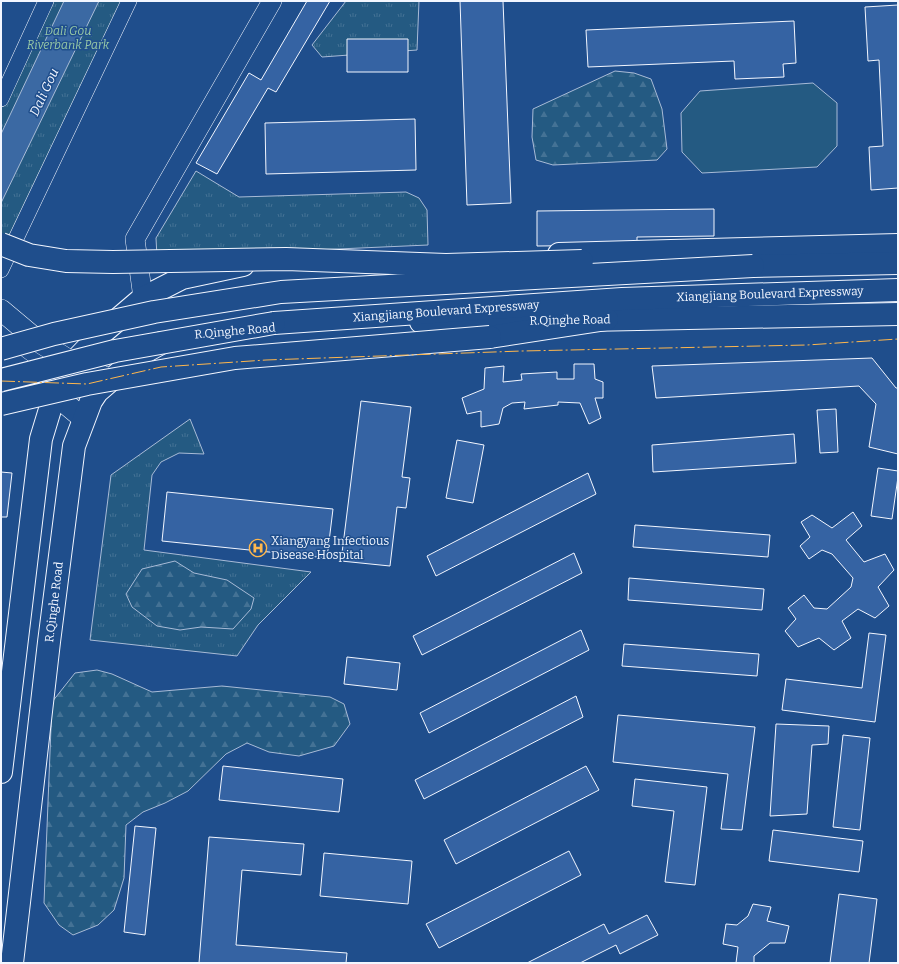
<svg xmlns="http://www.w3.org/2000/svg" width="899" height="964" font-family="Bitter,serif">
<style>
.grass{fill:url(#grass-tufts);stroke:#a8bbd7}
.forest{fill:url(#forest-firs);stroke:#a8bbd7}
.garden{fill:#245a82;stroke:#a8bbd7}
.water{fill:#3b69a3;stroke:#a8bbd7}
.building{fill:#3563a3;stroke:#f2f6ff}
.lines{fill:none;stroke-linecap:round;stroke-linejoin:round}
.minor-casing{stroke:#f2f6ff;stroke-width:16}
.tertiary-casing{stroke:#f2f6ff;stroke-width:20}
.secondary-casing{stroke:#f2f6ff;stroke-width:22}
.primary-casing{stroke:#f2f6ff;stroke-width:24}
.trunk-casing{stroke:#f2f6ff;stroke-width:24}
.minor{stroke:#1f4e8c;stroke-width:15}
.tertiary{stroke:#1f4e8c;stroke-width:19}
.secondary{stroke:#1f4e8c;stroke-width:21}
.primary{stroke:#1f4e8c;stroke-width:22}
.trunk{stroke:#1f4e8c;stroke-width:22}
.trunk-bridge-casing{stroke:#f2f6ff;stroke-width:24;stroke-linecap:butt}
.trunk-bridge{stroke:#1f4e8c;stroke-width:22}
.power{stroke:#ffb74d;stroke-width:1;stroke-dasharray:14 3 2 3;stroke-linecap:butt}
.labels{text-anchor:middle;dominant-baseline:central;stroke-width:3;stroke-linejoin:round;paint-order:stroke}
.park-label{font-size:12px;font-style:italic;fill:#97c8a6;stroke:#1f4e8c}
.street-label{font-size:12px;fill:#f2f6ff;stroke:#1f4e8c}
.poi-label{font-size:12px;fill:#f2f6ff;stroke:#1f4e8c;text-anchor:start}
.water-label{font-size:13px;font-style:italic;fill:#f2f6ff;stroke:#1f4e8c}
</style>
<defs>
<pattern id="grass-tufts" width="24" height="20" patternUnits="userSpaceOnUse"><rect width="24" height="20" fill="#245a82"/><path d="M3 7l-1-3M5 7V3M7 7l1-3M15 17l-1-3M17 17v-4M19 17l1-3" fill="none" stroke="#447295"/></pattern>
<pattern id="forest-firs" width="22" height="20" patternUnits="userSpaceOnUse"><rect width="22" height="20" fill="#245a82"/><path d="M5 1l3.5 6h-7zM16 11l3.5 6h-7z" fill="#447295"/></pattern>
</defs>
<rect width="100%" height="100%" fill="#1f4e8c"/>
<path class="grass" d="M46,1H125L1,258V99Z
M346,1H419L417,50L322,57L312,45Z
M196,171L239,197L406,192L419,198L427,210L428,245L157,257L156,238Z
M190,419L204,454L179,453L161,462L152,475L144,550L311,572L258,625L237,656L90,640L111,475Z"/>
<path class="forest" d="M615,71L634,73L651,79L662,109L667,149L657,160L553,165L536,160L532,137L533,109Z
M175,561L194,573L227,580L254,598L251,609L233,629L201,627L180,630L157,626L132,607L126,594L142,569Z
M97,670L112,674L152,692L222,686L330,697L344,704L350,724L334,746L299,756L269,752L247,743L226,754L188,791L165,803L143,812L126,825L124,878L114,910L98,925L73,935L59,925L44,903L52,702L75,673Z"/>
<path class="garden" d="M813,83L837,103V146L817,167L702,173L682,152L681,113L700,91Z"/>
<path class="water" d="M64,1H99L1,203V134Z"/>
<path class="building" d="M307,1H330L276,92L268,88L217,174L196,163L249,73L261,80Z
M460,1H503L511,203L467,205Z
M898,5V188L871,190L869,147L883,146L879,60L868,61L865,7Z
M794,21L796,63L783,64L784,77L735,79L734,61L588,67L586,30Z
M347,39H408V72H347Z
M415,119L416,170L266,174L265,123Z
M714,209V236L637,237V245L537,246V211Z
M872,358L896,388H898V454L869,447L876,404L859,386L656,398L652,366Z
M574,364H594L595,379L603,382V398H595L601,418L589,424L580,403L558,402V405L524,409L525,402L512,403L503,408L499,424L481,427V411L467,414L462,398L484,389L485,368L504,366L503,382L522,380L521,374L557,372V379H574Z
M361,401L411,407L402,477L410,478L406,508L397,507L390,566L341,561Z
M836,409L838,452L820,453L817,410Z
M794,434L796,463L653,472L652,445Z
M457,440L484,445L473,503L446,498Z
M878,468L898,471V477L892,519L871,516Z
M1,472L12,473L7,517H1Z
M588,473L596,494L436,576L427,556Z
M167,492L333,509L327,558L162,541Z
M853,512L862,526L846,540L864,562L885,554L894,570L878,587L889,606L875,618L858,609L842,621L851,638L834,650L819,638L798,647L785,631L796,619L788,608L804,595L814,608L827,609L851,587L853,578L832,554L822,550L809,559L800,546L810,537L801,522L812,515L832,528Z
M635,525L770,535L768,557L633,547Z
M574,553L582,573L422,655L413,636Z
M629,578L764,589L762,610L628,600Z
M581,630L589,650L429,733L420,713Z
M869,633L886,635L875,722L782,710L786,679L862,688Z
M624,644L759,654L757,676L622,666Z
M347,657L400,663L397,690L344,684Z
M576,696L583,717L424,799L415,780Z
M618,715L755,727L742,830L721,829L728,774L613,762Z
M776,724L829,726L828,744L812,745L807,814L770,816Z
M843,735L870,738L860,830L833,827Z
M223,766L343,779L339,812L219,800Z
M586,766L599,790L456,864L444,840Z
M635,779L707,787L695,885L665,882L674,811L632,806Z
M135,826L156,828L145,935L124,932Z
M773,830L863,841L859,872L769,861Z
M209,837L304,844L301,875L242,870L236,945L347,953L346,963H199Z
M569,851L581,875L439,948L426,924Z
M324,853L412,861L408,904L320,896Z
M839,894L877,899L869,963H830Z
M753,904L771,907L767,921L789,926L785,943H770L754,956V963H736L738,947L723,944L726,924L737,925L748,916Z
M647,915L658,935L620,954L616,945L580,963H527L604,924L609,934Z"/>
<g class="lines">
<defs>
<path id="minor" d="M1,99L46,1
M1,270L129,1"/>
<path id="tertiary" d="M143,298L135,239L272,1"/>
<path id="secondary" d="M1,310L38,341L73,363L111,380
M1,354L54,394L84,419"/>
<path id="primary" d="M559,254L898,245
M587,320L898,314
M421,322L555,320
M1,772L41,439L58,383L73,363L102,333L143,298L182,278L243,265
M12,963L49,642L74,446L91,401L97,392L141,354L161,343"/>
<path id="trunk" d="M753,266L898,263
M274,323L622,299L898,290
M490,337L607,319"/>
</defs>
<use href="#minor" class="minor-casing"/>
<use href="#tertiary" class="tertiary-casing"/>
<use href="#secondary" class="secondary-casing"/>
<use href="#primary" class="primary-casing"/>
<use href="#trunk" class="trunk-casing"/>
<use href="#minor" class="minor"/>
<use href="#tertiary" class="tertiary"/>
<use href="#secondary" class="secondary"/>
<use href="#primary" class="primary"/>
<use href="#trunk" class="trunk"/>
<defs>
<path id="trunk-bridge" d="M1,244L29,255L66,261L113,262L286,259L446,265L582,261
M1,349L54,334L154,312L281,292L753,266
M1,380L115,351L274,323
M1,404L87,384L235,358L490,337"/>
</defs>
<use href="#trunk-bridge" class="trunk-bridge-casing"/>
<use href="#trunk-bridge" class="trunk-bridge"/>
<path class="power" d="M1,381L87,384L161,367L266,360L522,351L807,345L898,339"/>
</g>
<defs>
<symbol id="hospital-ring" viewBox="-11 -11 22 22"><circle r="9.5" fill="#1f4e8c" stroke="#ffb74d" stroke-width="1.5"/><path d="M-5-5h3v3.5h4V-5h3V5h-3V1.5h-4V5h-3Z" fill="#ffb74d"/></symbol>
</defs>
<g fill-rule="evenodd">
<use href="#hospital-ring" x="248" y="538" width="20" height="20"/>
</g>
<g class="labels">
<g class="park-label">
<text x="68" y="31">Dali Gou<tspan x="68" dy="14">Riverbank Park</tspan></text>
</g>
<g class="street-label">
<text transform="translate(770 294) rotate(-2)">Xiangjiang Boulevard Expressway</text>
<text transform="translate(446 311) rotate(-4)">Xiangjiang Boulevard Expressway</text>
<text transform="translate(570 320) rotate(-1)">R.Qinghe Road</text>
<text transform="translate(235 331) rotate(-5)">R.Qinghe Road</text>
<text transform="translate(54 602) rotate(-83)">R.Qinghe Road</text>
</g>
<g class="poi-label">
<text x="271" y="541">Xiangyang Infectious<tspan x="271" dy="14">Disease Hospital</tspan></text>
</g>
<g class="water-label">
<text transform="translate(44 92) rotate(-65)">Dali Gou</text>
</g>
</g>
<rect width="899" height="964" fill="none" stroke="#f2f6ff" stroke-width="4"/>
</svg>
